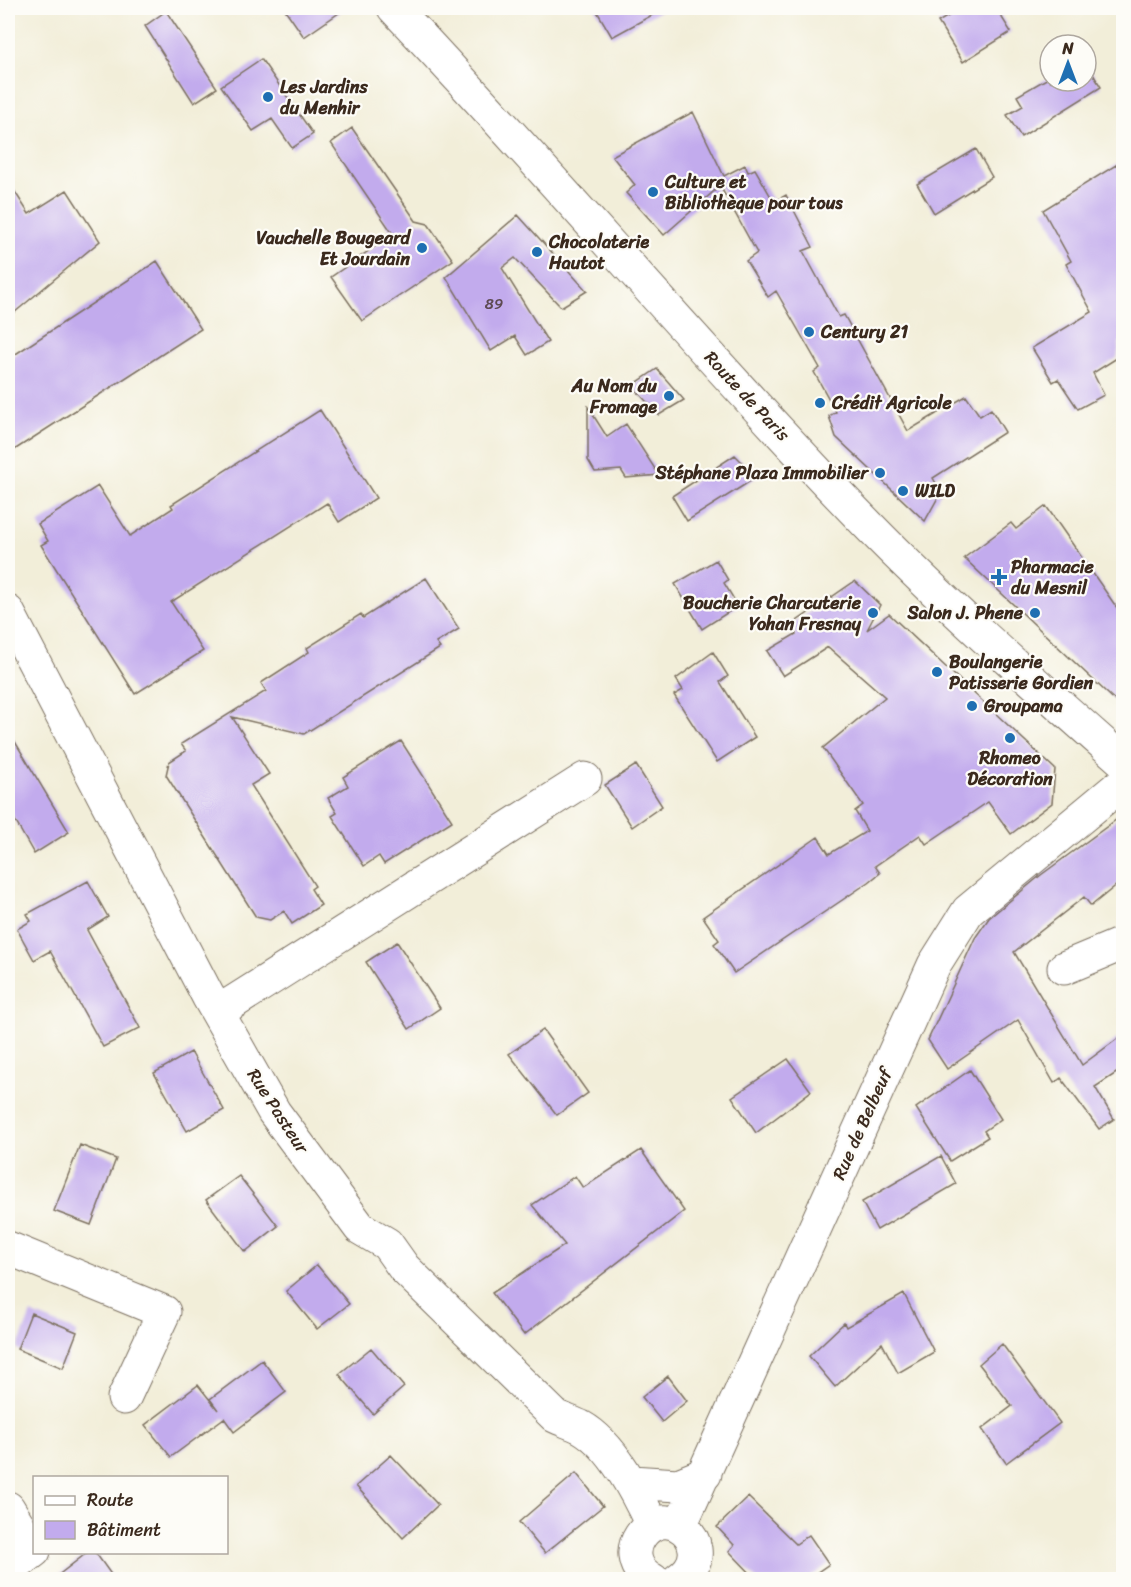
<svg xmlns="http://www.w3.org/2000/svg" width="1131" height="1587" font-family="Sriracha,sans-serif">
<style>
.building{fill:#c2abed}
.lines{fill:none;stroke-linecap:round;stroke-linejoin:round}
.minor-casing{stroke:#7b6f5f;stroke-width:35}
.major-casing{stroke:#7b6f5f;stroke-width:35}
.minor{stroke:#fff;stroke-width:33}
.major{stroke:#fff;stroke-width:33}
.poi-dot{fill:#1f6fb2;stroke:#fdfcf7;stroke-width:2}
.labels{text-anchor:middle;dominant-baseline:central;stroke-width:4.5;stroke-linejoin:round;paint-order:stroke}
.number-label{font-size:15px;fill:#5d4a52}
.poi-label{font-size:18px;font-weight:bold;fill:#3b2a1e;stroke:#fdfcf7;text-anchor:start}
.street-label{font-size:18px;fill:#3b2a1e;stroke:#fdfcf7}
</style>
<rect width="100%" height="100%" fill="#fdfcf7"/>
<filter id="ink" filterUnits="userSpaceOnUse"><feTurbulence type="fractalNoise" baseFrequency=".0167" numOctaves="2"/><feDisplacementMap in="SourceGraphic" scale="12" xChannelSelector="R" yChannelSelector="G"/><feConvolveMatrix kernelMatrix="1 2 1 2 8 2 1 2 1" color-interpolation-filters="sRGB"/></filter>
<filter id="wash" filterUnits="userSpaceOnUse"><feTurbulence type="fractalNoise" baseFrequency=".008" numOctaves="4" result="noise"/><feDisplacementMap in="SourceGraphic" scale="24" xChannelSelector="R" yChannelSelector="G"/><feGaussianBlur stdDeviation="1.35" result="paint"/><feColorMatrix in="noise" values="0 0 0 0 0 0 0 0 0 0 0 0 0 0 0 0 0 1.4 0 .05"/><feComposite in="paint" operator="in"/></filter>
<g filter="url(#wash)">
<rect width="100%" height="100%" fill="#f2eed9"/>
<g id="blocks">
<path class="building" d="M284,8H346L304,37Z
M595,8H665L612,37Z
M962,8H996L1011,32L963,62L938,22Z
M166,11L217,88L194,103L145,26Z
M261,59L313,134L292,148L272,119L253,131L221,86Z
M1086,63L1101,87L1021,137L1007,115L1023,106L1017,96L1048,78L1050,81H1086Z
M693,112L724,176L745,165L748,172L755,169L774,202L786,195L813,247L803,251L839,317L844,315L908,431L966,396L980,416L991,409L1005,432L933,478L941,492L925,521L836,437L829,416L836,412L814,372L820,368L776,291L768,297L746,261L757,253L720,186L664,235L626,193L635,185L612,156Z
M352,128L416,221L428,224L453,260L362,321L331,277L393,234L331,143Z
M976,149L992,177L934,213L917,184Z
M1124,160V339L1120,341L1117,358L1093,373L1104,395L1078,409L1058,379L1053,382L1032,348L1092,312L1066,264L1071,261L1043,210Z
M8,181L29,214L67,190L100,241L8,318Z
M518,215L587,291L561,307L515,258L502,268L548,342L527,355L515,336L491,351L446,277Z
M157,261L201,329L8,454V359Z
M657,369L684,400L659,415L632,386Z
M588,407L607,437L626,424L659,475L626,478L621,470L595,472L588,460Z
M320,410L376,498L339,522L327,503L171,602L203,651L135,694L41,545L48,541L38,524L98,486L130,536L173,508L171,505Z
M735,455L757,477L687,521L672,496Z
M1046,506L1124,618V709L964,558L1011,523L1016,529Z
M716,560L728,580L724,583L738,606L702,629L675,584Z
M426,578L459,629L436,643L440,648L304,734L232,717L269,774L251,785L315,886L311,889L321,905L292,924L284,911L270,920L256,917L166,775L169,762L186,751L181,744L266,691L261,683L309,652L307,648L361,614L363,618Z
M855,581L880,605L867,630L889,614L1055,769L1052,803L1011,834L988,802L926,844L920,835L875,866L880,873L869,882L734,973L714,944L719,940L703,917L818,837L829,854L867,831L855,811L863,805L823,748L885,697L828,647L783,676L767,651L796,634L791,625Z
M713,652L728,676L720,682L755,737L717,762L674,695L683,690L676,679Z
M8,730L69,832L34,854L8,808Z
M401,741L452,821L384,864L379,856L364,866L332,816L337,813L328,798L348,786L343,777Z
M636,765L662,806L632,827L605,785Z
M1124,814V879L1091,906L1084,897L1014,952L1082,1065L1124,1034V1068L1095,1087L1114,1119L1099,1129L1061,1078L1054,1083L1018,1020L947,1069L928,1040L975,938L989,918L1041,875Z
M88,881L108,917L87,930L140,1028L103,1047L50,951L34,960L17,929L31,921L27,914Z
M397,942L440,1008L409,1029L366,962Z
M543,1030L588,1093L557,1115L509,1054Z
M191,1052L224,1110L187,1131L154,1073Z
M788,1059L811,1091L756,1133L732,1097Z
M970,1070L1001,1119L984,1131L988,1137L950,1161L916,1108Z
M80,1145L116,1159L91,1225L54,1211Z
M641,1150L684,1211L524,1335L492,1293L565,1245L532,1205L575,1176L583,1188Z
M941,1156L956,1184L877,1230L862,1202Z
M239,1176L278,1226L245,1252L206,1200Z
M317,1265L349,1304L317,1329L286,1291Z
M904,1294L934,1352L898,1373L882,1343L835,1387L809,1356L844,1323L846,1327Z
M31,1313L77,1332L63,1368L17,1349Z
M1002,1344L1060,1423L1006,1463L982,1429L1012,1406L979,1364Z
M371,1348L404,1387L373,1414L339,1374Z
M262,1360L286,1392L234,1432L224,1418L171,1457L145,1425L198,1385L218,1410L210,1399Z
M668,1376L687,1401L662,1422L642,1397Z
M391,1455L438,1505L403,1538L356,1486Z
M576,1473L603,1506L545,1553L519,1522Z
M748,1497L796,1544L809,1535L829,1564L806,1580H757L729,1551L734,1545L717,1527Z
M88,1552H95L115,1580H52Z"/>
</g>
</g>
<g filter="url(#ink)">
<use href="#blocks" fill-opacity="0" stroke="#7b6f5f" stroke-width="1.5"/>
<g class="lines">
<defs>
<path id="minor" d="M8,612L208,996L274,1112L360,1228L387,1244L404,1268L555,1416C563,1420 573,1423 581,1427C613,1445 637,1493 652,1525
M1064,968L1124,943
M218,1012L585,779
M8,1248L164,1312L124,1398
M631,1482L678,1485L705,1474
M8,1508L34,1551
M680,1526L934,965L968,911L1124,782
M8,1571L34,1551
M653,1580C611,1558 651,1502 684,1529C690,1534 694,1541 695,1549C697,1563 688,1573 678,1580"/>
<path id="major" d="M394,8C555,178 705,357 868,525C949,608 1037,685 1124,762"/>
</defs>
<use href="#minor" class="minor-casing"/>
<use href="#major" class="major-casing"/>
<use href="#minor" class="minor"/>
<use href="#major" class="major"/>
</g>
</g>
<g class="poi-dot">
<circle cx="268" cy="97" r="6"/>
<circle cx="653" cy="192" r="6"/>
<circle cx="422" cy="248" r="6"/>
<circle cx="537" cy="252" r="6"/>
<circle cx="809" cy="332" r="6"/>
<circle cx="669" cy="396" r="6"/>
<circle cx="820" cy="403" r="6"/>
<circle cx="880" cy="473" r="6"/>
<circle cx="903" cy="491" r="6"/>
<path d="M996 568h6v6h6v6h-6v6h-6v-6h-6v-6h6z"/>
<circle cx="873" cy="613" r="6"/>
<circle cx="1035" cy="613" r="6"/>
<circle cx="937" cy="672" r="6"/>
<circle cx="972" cy="706" r="6"/>
<circle cx="1010" cy="738" r="6"/>
</g>
<g class="labels">
<g class="number-label">
<text x="494" y="304">89</text>
</g>
<g class="poi-label">
<text x="280" y="87">Les Jardins<tspan x="280" dy="21">du Menhir</tspan></text>
<text x="665" y="182">Culture et<tspan x="665" dy="21">Bibliothèque pour tous</tspan></text>
<text x="410" y="238" text-anchor="end">Vauchelle Bougeard<tspan x="410" dy="21">Et Jourdain</tspan></text>
<text x="549" y="242">Chocolaterie<tspan x="549" dy="21">Hautot</tspan></text>
<text x="821" y="332">Century 21</text>
<text x="657" y="386" text-anchor="end">Au Nom du<tspan x="657" dy="21">Fromage</tspan></text>
<text x="832" y="403">Crédit Agricole</text>
<text x="868" y="473" text-anchor="end">Stéphane Plaza Immobilier</text>
<text x="915" y="491">WILD</text>
<text x="1011" y="567">Pharmacie<tspan x="1011" dy="21">du Mesnil</tspan></text>
<text x="861" y="603" text-anchor="end">Boucherie Charcuterie<tspan x="861" dy="21">Yohan Fresnay</tspan></text>
<text x="1023" y="613" text-anchor="end">Salon J. Phene</text>
<text x="949" y="662">Boulangerie<tspan x="949" dy="21">Patisserie Gordien</tspan></text>
<text x="984" y="706">Groupama</text>
<text x="1010" y="758" text-anchor="middle">Rhomeo<tspan x="1010" dy="21">Décoration</tspan></text>
</g>
<g class="street-label">
<text transform="translate(747 396) rotate(47)">Route de Paris</text>
<text transform="translate(278 1111) rotate(57)">Rue Pasteur</text>
<text transform="translate(862 1124) rotate(-66)">Rue de Belbeuf</text>
</g>
</g>
<rect width="1131" height="1587" fill="none" stroke="#fdfcf7" stroke-width="30"/>
<rect x="33" y="1476" width="195" height="78" fill="#fdfcf7" stroke="#afa8a0" stroke-width="1.5"/>
<rect x="45" y="1496" width="30" height="9" fill="#ffffff" stroke="#afa8a0" stroke-width="1.5"/>
<text x="87" y="1506" font-size="18" fill="#3b2a1e">Route</text>
<rect x="45" y="1521" width="30" height="18" fill="#c2abed" stroke="#afa8a0" stroke-width="1.5"/>
<text x="87" y="1536" font-size="18" fill="#3b2a1e">Bâtiment</text>
<g transform="translate(1068 63)"><circle r="28" fill="#fdfcf7" stroke="#afa8a0" stroke-width="1.5"/>
<path d="M0-4.5L10 22L0 15L-10 22Z" fill="#1f6fb2"/>
<text y="-9" font-size="16" font-weight="bold" text-anchor="middle" fill="#3b2a1e">N</text>
</g>
</svg>
